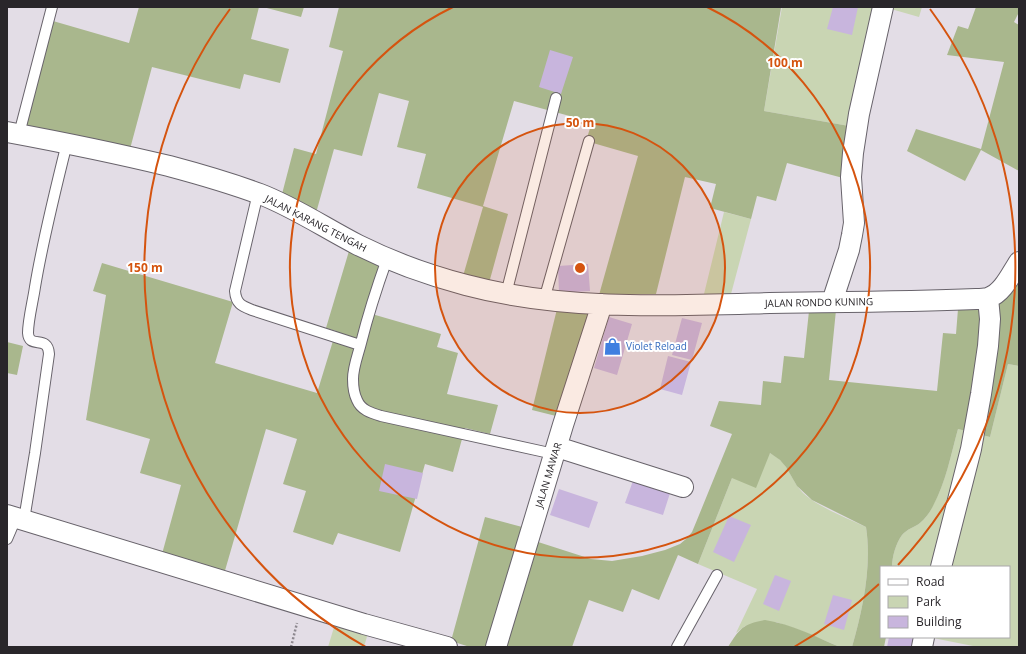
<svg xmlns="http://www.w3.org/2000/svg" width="1026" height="654" font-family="'Open Sans',sans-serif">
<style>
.green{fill:#c9d5b3}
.forest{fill:#a9b78d}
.building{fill:#c8b5dd}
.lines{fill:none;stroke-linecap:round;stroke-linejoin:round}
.service-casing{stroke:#68636b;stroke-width:12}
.minor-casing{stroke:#68636b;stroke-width:22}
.path{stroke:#8d888f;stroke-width:2.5;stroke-dasharray:2 2;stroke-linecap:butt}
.service{stroke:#fff;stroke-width:10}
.minor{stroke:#fff;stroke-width:20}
.ring{fill:none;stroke:#d5540f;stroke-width:2}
.labels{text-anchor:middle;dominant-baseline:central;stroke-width:4;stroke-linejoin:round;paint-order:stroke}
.street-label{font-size:10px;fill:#29262a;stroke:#fff}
.shop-label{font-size:10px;fill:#366cbe;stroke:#fff;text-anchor:start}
.centre{fill:#d5540f;stroke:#fff;stroke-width:2}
.ring-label{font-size:12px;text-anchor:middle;font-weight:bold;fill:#d5540f;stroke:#fff;stroke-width:4;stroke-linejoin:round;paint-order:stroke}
</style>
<rect width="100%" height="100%" fill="#e3dde6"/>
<path class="green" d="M782,7H875L849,126L764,111Z
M891,7H922L919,17L891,9Z
M724,212L751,219L731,294H704Z
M1008,364L1019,366V647H978L933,638V637H1009V567H892C892,557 896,543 902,535C907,529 915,527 920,523C926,518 930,512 933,505C946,482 951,454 958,429L990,437Z
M770,453C773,455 777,457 780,460C790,469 793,483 803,493C818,507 847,518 866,527C872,566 863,609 852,647H840L802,631L776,622L745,626L736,633L757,589L698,564L732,478Z
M335,624L368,633L364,647H328Z"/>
<path class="forest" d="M139,7H259L251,39L289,49L280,83L244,74L240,89L152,67L130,149L26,128L53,21L129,43Z
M263,7H304L301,17Z
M339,7H775L781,8L764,111L849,126L843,178L787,163L776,201L757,196L751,219L710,208L716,184L685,177L656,294L599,295L638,156L586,141L592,122L514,101L483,206L508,214L489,283L463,276L483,207L417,188L426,154L397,147L409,101L379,93L362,156L334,149L316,213L282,194L294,148L316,154L343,51L329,47Z
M976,7H1019V12L1014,22L1019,25V171L981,150L965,181L907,151L916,129L981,149L1004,62L947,55L958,26L968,29Z
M349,251L379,265L365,312L441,334L437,347L458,353L447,394L498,405L490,434L465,428L453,472L425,464L400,552L338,533L333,545L293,532L306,491L283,484L297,439L266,429L224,574L162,554L181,485L140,473L150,439L86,420L106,295L93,291L102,263L233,302L215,363L317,393L336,331L326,328Z
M1019,283V366L1008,364L990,437L958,429C951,454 946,482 933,506C930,512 926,518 920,523C915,527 907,529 902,535C896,543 892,557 892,567H881V637H886L884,647H852C863,609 872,566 866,527L812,500L797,486L786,467L780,460L770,453L756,488L732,478L698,564L678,555L659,600L632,589L623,612L589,600L572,647H502L535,541L591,559L612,561L642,556L665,550L680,544L686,539L692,532L697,520L732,434L710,426L719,401L761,405L763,381L781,383L784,356L804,358L809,311L836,310L829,380L937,391L943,333L956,334L958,309L1005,299Z
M557,309L592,311L560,417L532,410Z
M7,342L23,346L17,375L7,373Z
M485,517L526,528L491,647H470L451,641Z
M765,620C792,624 816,637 840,647H728C740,628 743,624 765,620Z"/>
<path class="building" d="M833,7H858L852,35L827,29Z
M550,50L573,57L561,94L539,87Z
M588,264L590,291L559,293L558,266Z
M609,317L632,324L617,375L594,368Z
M682,318L702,323L692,360L672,355Z
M668,356L691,362L682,395L660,389Z
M385,464L423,473L417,499L379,491Z
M634,478L671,490L663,515L625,503Z
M559,489L598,502L589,528L550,515Z
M729,516L751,525L734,562L713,552Z
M775,575L791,581L779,611L763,604Z
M833,595L852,600L844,630L824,624Z
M889,637H919L917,647H887Z"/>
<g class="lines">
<defs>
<path id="service" d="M19,134L52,7
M258,193L235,291C236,304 242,306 252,310L360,345
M387,259C377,287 368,315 361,343C358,355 353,367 353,379C353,386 354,394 357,400C361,410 371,413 381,416L554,454
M506,294L556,98
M544,300L589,141
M24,520L35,453L49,354C48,334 29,350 28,333C28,320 33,301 35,287C43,239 55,191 67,143
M7,539L16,518
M677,647L717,575"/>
<path id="minor" d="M7,132C61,142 115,153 169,166C199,174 230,183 260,194C294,207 325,228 358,245C392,262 428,275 466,285C564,311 669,306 770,303C838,302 907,302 976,299C980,299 984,299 988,298C1003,293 1011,274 1019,262
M832,302L849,250L852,235L854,223L851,177L853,153L859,114L883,7
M557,447L683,487
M7,515L364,624L447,647
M941,567L971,449L981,394L988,346L990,319L988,298
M496,647L563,425L602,304
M922,647L924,637"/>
</defs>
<use href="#service" class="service-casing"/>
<use href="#minor" class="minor-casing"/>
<path class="path" d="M291,647L297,623"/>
<use href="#service" class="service"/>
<use href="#minor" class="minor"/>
</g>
<circle cx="580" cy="268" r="145" fill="#d5540f" fill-opacity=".12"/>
<g class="ring">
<circle cx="580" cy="268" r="145"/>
<path d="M707 7A290 290 0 1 1 453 7"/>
<path d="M879 584A435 435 0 0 1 794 647M366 647A435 435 0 0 1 230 9M930 9A435 435 0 0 1 898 565"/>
</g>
<defs>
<symbol id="shop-bare" viewBox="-9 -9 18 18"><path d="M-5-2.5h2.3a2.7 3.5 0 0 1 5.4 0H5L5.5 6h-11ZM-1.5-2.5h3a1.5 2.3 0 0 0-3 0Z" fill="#3f7fe0" stroke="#fff" stroke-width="2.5" paint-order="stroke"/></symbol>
</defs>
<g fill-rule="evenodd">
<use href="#shop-bare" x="600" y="334" width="25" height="25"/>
</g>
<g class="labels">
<g class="street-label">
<text transform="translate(316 223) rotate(27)">JALAN KARANG TENGAH</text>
<text transform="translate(819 302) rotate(-1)">JALAN RONDO KUNING</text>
<text transform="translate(548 475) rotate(-73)">JALAN MAWAR</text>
</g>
<g class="shop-label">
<text x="626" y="346">Violet Reload</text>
</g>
</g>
<circle cx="580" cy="268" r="6" class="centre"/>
<g class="ring-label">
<text x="785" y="67">100 m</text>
<text x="580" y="127">50 m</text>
<text x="145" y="272">150 m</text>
</g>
<rect width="1026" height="654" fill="none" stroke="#29262a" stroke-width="16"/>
<rect x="880" y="566" width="130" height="72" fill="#ffffff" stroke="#a9a8aa"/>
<rect x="888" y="579" width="20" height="6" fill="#ffffff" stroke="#a9a8aa"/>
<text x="916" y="586" font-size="12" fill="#29262a">Road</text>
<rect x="888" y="596" width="20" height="12" fill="#c9d5b3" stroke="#a9a8aa"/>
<text x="916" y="606" font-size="12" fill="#29262a">Park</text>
<rect x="888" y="616" width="20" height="12" fill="#c8b5dd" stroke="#a9a8aa"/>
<text x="916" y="626" font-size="12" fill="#29262a">Building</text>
</svg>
